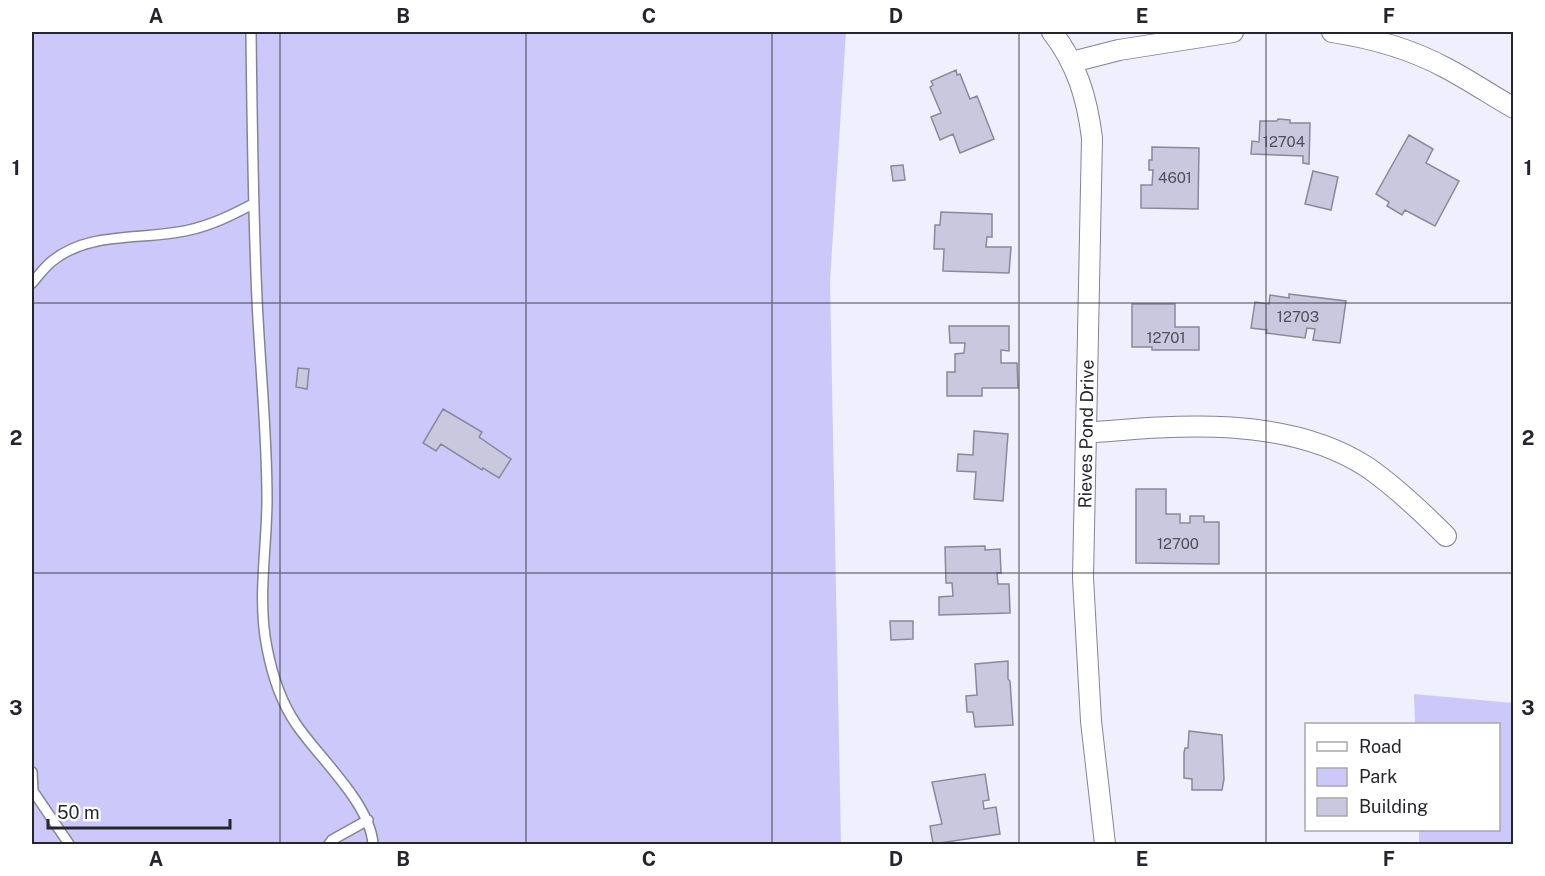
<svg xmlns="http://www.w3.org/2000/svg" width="1545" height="876" font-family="'Public Sans',sans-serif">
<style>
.green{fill:#cdc8fa}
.building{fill:#c9c8df;stroke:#89889d;stroke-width:1.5}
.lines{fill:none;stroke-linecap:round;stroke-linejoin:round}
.service-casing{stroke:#848398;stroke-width:12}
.minor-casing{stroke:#848398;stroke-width:22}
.service{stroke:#fff;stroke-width:9}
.minor{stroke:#fff;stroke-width:20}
.grid{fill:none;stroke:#26252e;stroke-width:1.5;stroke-opacity:0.55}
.labels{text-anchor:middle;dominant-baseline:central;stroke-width:4.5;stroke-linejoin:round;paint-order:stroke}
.number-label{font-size:15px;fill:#4f4e5a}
.street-label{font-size:18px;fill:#26252e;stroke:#fff}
.neatline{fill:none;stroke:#26252e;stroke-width:2}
.grid-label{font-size:20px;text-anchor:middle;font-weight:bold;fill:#26252e}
</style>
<rect width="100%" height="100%" fill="#f0effd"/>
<path class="green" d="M32,32H846L830,281L841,844H32Z
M1414,694L1513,703V844H1419V830H1498V724H1415Z"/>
<path class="building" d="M956,70L957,75L960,74L970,99L977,96L994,139L960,153L953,134L940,140L931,117L941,113L930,87L933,85L931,81Z
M1278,119L1290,120V123H1310L1309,164L1303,163V156L1251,154L1252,141L1259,142L1260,121H1277Z
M1409,135L1433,149L1426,163L1459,181L1435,226L1405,210L1402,215L1387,206L1389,202L1376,194Z
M1152,147L1199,148L1198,209L1141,208V185H1152L1153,170H1149V160H1152Z
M903,165L905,180L893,181L891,166Z
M1313,171L1338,177L1331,210L1305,204Z
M941,212L992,214V237H987L986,247H1011L1009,273L943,271L944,249H934L935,225H940Z
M1289,294L1346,301L1340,343L1313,340L1315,329L1307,328L1305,338L1266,333L1267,330L1251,328L1255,302L1269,304L1270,295L1289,298Z
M1132,304H1175V327H1199V350H1152V347H1132Z
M949,326H1009V351L1001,350V363H1017L1018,388H982V396H947V372H955V354L964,353L965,343H950Z
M298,368L309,369L307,389L296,387Z
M443,409L482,432L479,437L511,459L499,478L483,468L482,470L441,444L436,451L423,443Z
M974,431L1008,434L1003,501L974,499L976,472L957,471L958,454L973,455Z
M1136,489H1166V514H1180V523H1190V516H1204V522H1219V564L1136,563Z
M985,546V550L1000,549L1001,573H997L998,584H1009L1010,613L939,615V597L953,596L952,583H946L945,547Z
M890,621H913V639L891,640Z
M1008,661V679L1010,681L1013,725L975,727L973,712H967L966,696L977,695L975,664Z
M1189,731L1222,735L1224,779L1222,790H1192V779L1184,778V753L1185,748H1188Z
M985,774L989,800L983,801L984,809L996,807L1000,834L933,844L930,826L942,824L932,782Z"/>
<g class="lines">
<defs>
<path id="service" d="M251,32C252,121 253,210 257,299C260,366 267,432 267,499C267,548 257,599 267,648C272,674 281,702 296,724C319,758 370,803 373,844
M32,283C38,276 44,268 51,262C89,230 143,241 189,230C212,225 232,215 253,204
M32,772L33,791L69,844
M329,844L332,840L368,820"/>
<path id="minor" d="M1052,32C1077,64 1087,98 1092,138L1083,578L1091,721L1105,844
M1332,32C1371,38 1411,49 1446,68C1469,80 1491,95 1514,108
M1072,62L1119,50L1233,32
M1086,433C1177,425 1287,415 1367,467C1396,487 1421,511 1446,536"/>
</defs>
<use href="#service" class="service-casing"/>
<use href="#minor" class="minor-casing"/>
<use href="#service" class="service"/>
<use href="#minor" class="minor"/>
</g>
<path class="grid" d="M280,32V844M526,32V844M772,32V844M1019,32V844M1266,32V844M32,303H1514M32,573H1514"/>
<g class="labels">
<g class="number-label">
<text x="1284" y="141">12704</text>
<text x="1175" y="177">4601</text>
<text x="1298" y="316">12703</text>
<text x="1166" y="337">12701</text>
<text x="1178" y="543">12700</text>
</g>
<g class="street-label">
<text transform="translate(1086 434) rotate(-89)">Rieves Pond Drive</text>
</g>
</g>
<rect width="1545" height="876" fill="none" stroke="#ffffff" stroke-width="66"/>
<rect x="1305" y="723" width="195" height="108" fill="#ffffff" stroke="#a8a8ab" stroke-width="1.5"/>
<rect x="1317" y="742" width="30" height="9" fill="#ffffff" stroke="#a8a8ab" stroke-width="1.5"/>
<text x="1359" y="753" font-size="18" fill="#26252e">Road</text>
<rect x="1317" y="768" width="30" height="18" fill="#cdc8fa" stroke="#a8a8ab" stroke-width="1.5"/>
<text x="1359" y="783" font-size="18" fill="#26252e">Park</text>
<rect x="1317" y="798" width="30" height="18" fill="#c9c8df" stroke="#a8a8ab" stroke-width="1.5"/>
<text x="1359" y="813" font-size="18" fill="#26252e">Building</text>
<path d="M48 819v9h182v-9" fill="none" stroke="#26252e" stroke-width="3"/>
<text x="57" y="819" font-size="18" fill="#26252e" stroke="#ffffff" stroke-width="4.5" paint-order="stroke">50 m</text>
<rect x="33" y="33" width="1479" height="810" class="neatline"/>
<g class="grid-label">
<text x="156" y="23">A</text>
<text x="403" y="23">B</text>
<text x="649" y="23">C</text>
<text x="896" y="23">D</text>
<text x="1142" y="23">E</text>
<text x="1389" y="23">F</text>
<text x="16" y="175">1</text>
<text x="1528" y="175">1</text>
<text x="16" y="445">2</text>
<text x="1528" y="445">2</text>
<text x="16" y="715">3</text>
<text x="1528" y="715">3</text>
<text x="156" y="866">A</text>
<text x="403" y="866">B</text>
<text x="649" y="866">C</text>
<text x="896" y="866">D</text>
<text x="1142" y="866">E</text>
<text x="1389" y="866">F</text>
</g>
</svg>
